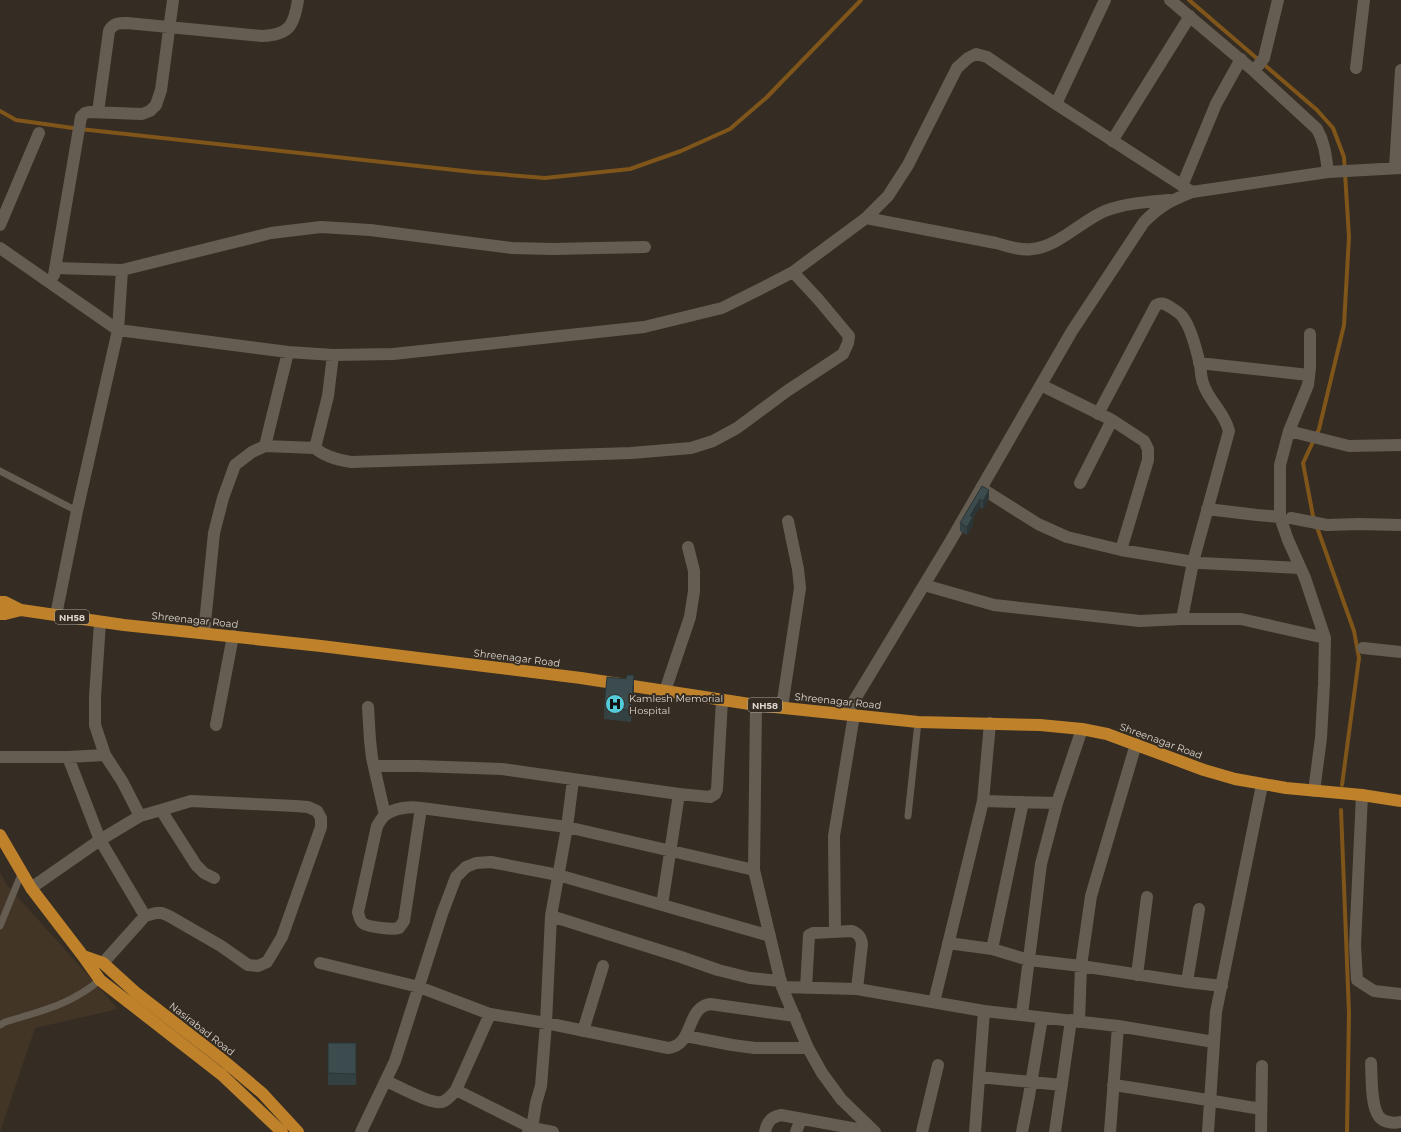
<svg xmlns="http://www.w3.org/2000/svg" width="1401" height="1132" font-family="Montserrat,sans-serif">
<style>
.built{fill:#423526}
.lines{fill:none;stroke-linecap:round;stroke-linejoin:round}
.stream{stroke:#7f5519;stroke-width:4}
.lane{stroke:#665d52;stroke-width:7}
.street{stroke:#665d52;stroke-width:12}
.highway{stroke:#bf822b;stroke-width:12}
.wall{fill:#344143}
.shaded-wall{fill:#2a3537}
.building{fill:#3c4c4e;stroke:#2a3537}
.labels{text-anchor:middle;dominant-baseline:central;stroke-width:4;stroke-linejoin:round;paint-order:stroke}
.shield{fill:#352d23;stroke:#aaa49d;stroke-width:1}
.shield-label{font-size:9px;font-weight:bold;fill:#dcd7d1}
.street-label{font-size:10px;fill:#dcd7d1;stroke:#352d23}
.poi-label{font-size:10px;fill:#dcd7d1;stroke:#352d23;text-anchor:start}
</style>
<rect width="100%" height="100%" fill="#352d23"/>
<path class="built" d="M0,872L7,885L118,1009L35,1028L0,1132Z"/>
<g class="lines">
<path class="stream" d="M1189,0L1317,110L1333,128L1344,157L1349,237L1344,325L1319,429L1303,463L1313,516L1354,631L1359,658L1342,785
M0,111L16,120L80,129L473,172L545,178L630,169L681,151L730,129L766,98L861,0
M1341,810L1349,1013L1347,1132"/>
<path class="lane" d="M0,471L77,511
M908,816L918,722
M0,926L22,872
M0,1025L5,1022C41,1011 70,1005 100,980"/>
<path class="street" d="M1170,0L1254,71L1317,129C1325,143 1326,157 1328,172
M1356,68L1364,0
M1254,71L1264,58L1278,0
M1056,104L1105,0
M98,112L109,31C113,23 119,23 127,23L262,36C289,35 294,26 298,0
M1112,141L1190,16
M1395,168L1401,70
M1182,186L1216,104L1241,59
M866,218L996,243C1008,246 1020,251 1032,249C1058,247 1081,221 1105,211C1125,203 1147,202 1169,200
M0,225L39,133
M0,248L118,330L288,352L333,355L393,354L644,327L722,308L766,286L793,272L866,218L888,196L908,165L957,68L968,58L976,54L987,57L1056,104L1192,192
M55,268L122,270L271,233L321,227L370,230L512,248L553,249L645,247
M54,275L81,117L85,113L89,112L142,114L150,111L156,105L161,90L173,0
M1310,334V368L1308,385L1289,431L1280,465V517L1288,540L1305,578L1325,638
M1199,363L1309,375
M1041,385L1112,420L1144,441L1148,449V460L1121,550
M1098,414L1156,305C1162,302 1165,304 1170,307C1176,311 1181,313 1184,319C1192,330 1197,352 1200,365C1201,371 1201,378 1203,383C1209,402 1224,411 1229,431L1193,562L1182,619
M1289,431L1349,446L1401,445
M265,446L288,352
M315,448L328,396L333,355
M1080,483L1112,420
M981,488L1038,524L1067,537L1121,550L1200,563L1300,568
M1207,509L1257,515L1280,517
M1291,518L1327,525L1359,524L1401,525
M924,585L994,605L1140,621L1182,619H1241L1325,638L1324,684L1321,738L1314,791
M56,615L77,511L118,330L122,270
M100,622L95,697V725L105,755L122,781L140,816
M204,633L214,533L223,498L235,465L252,452L265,446L315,448C325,457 338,460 351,462L631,453L691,448L713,441L737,428L787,391L843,354L848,343L849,336L818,299L793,272
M1363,648L1401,652
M665,691L690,617L694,591V571L688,547
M756,705L754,870L782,987L808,1048L822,1073L841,1099L875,1132
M368,707L370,740L372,758L385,815
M782,707L800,588L798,569L788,521
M846,714L950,542L1072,331L1144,222C1161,205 1170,201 1192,192L1328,172L1401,168
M216,725L233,636
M0,757H68L105,755
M68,757L100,840L145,916
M374,766H418L502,769L679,794L710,797L715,794L717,789L722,700
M1362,795L1355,945L1357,980L1374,991L1401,994
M983,801L1057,803
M421,808L404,921L399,928C392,930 370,927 364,924C360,922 359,916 358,912L377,826C379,823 381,819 384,816C393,808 410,806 421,808L567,827L754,870
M161,810L196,865L204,873L214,878
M31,888L100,840L140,816L161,810L191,801L295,806L308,807L317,811L321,818V827L282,937L267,962L258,966L248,965L221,946L169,916L162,913H156L145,916L103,963
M662,905L679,794
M551,916L681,957L718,970L750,978L781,981
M835,931L834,836L854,715
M948,943L992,949L1029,960L1081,966L1187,982L1222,986
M992,949L1023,802
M320,963L419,987L490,1014L546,1023L668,1048C695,1045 685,1008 710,1004L795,1016
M1137,975L1147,897
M1187,982L1199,909
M782,987L857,989L984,1011L1118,1026L1214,1042
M806,988L809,935L813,933L852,931C859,934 861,937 862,944L857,989
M934,1002L983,801L990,723
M1022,1014L1041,864L1057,803L1082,729
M1079,1022L1081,966L1091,896L1136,744
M583,1031L603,966
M686,1036L732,1045L755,1048H808
M1371,1063C1372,1077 1370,1114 1383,1120C1388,1123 1395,1123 1401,1122
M979,1077L1062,1085
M386,1081C398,1086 431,1105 442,1102C448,1100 452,1095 456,1090L490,1014
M1113,1085C1163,1092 1212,1101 1261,1109
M456,1090L532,1128L553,1132
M361,1132L395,1061L442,914L456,877L466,867L476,863L491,862L558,875L770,936
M528,1132L532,1128L536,1103L541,1086L546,1023L551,916L567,827L573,780
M765,1132C767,1122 771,1117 781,1115L873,1132
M796,1132L801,1119
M922,1132L938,1065
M975,1132L984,1011
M1022,1132L1029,1096L1042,1018
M1055,1132L1071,1020
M1110,1132L1118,1026
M1208,1132L1216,1012L1262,785
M1261,1132L1262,1066"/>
<path class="highway" d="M0,602H5L21,610L124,625L321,646L581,678L756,705L918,722L1040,725L1082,729L1107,734L1204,770L1235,779L1286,788L1362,795L1401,801
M0,614H5L21,610
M0,835L31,888L83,956L100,980L222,1075L282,1132
M83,956L103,963L135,992L224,1061L262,1093L298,1132"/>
</g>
<path class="wall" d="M982,486L989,498L983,509L980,507L973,518V525L967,535L960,531V523Z
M634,687L631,722L604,719V707Z
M328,1043H356V1085H328Z"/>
<path class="shaded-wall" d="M989,490V498L983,509V501Z
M980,499V507L973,518V525L967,535V527L970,516Z
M634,675V687L631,722V710Z"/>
<path class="building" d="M982,486L989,490L983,501L980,499L970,516L973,517L967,527L960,523Z
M627,675H634L631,710L604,707L607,677L626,679Z
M328,1043H356V1074L328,1073Z"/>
<defs>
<symbol id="hospital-disc" viewBox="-11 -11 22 22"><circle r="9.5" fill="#53cbda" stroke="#352d23"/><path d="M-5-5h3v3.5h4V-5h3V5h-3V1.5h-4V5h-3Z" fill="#111"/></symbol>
</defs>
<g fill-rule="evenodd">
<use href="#hospital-disc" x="604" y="693" width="22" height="22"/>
</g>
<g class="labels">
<g class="shield">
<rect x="55" y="610" width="34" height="14" rx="3"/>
<rect x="748" y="698" width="34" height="14" rx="3"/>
</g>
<g class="shield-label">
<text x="72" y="617">NH58</text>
<text x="765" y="705">NH58</text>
</g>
<g class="street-label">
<text transform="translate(195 620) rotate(6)">Shreenagar Road</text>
<text transform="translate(517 658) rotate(7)">Shreenagar Road</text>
<text transform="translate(838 701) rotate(6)">Shreenagar Road</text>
<text transform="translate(1161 741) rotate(20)">Shreenagar Road</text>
<text transform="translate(202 1029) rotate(38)">Nasirabad Road</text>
</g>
<g class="poi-label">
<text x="629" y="698">Kamlesh Memorial<tspan x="629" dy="12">Hospital</tspan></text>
</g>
</g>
</svg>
